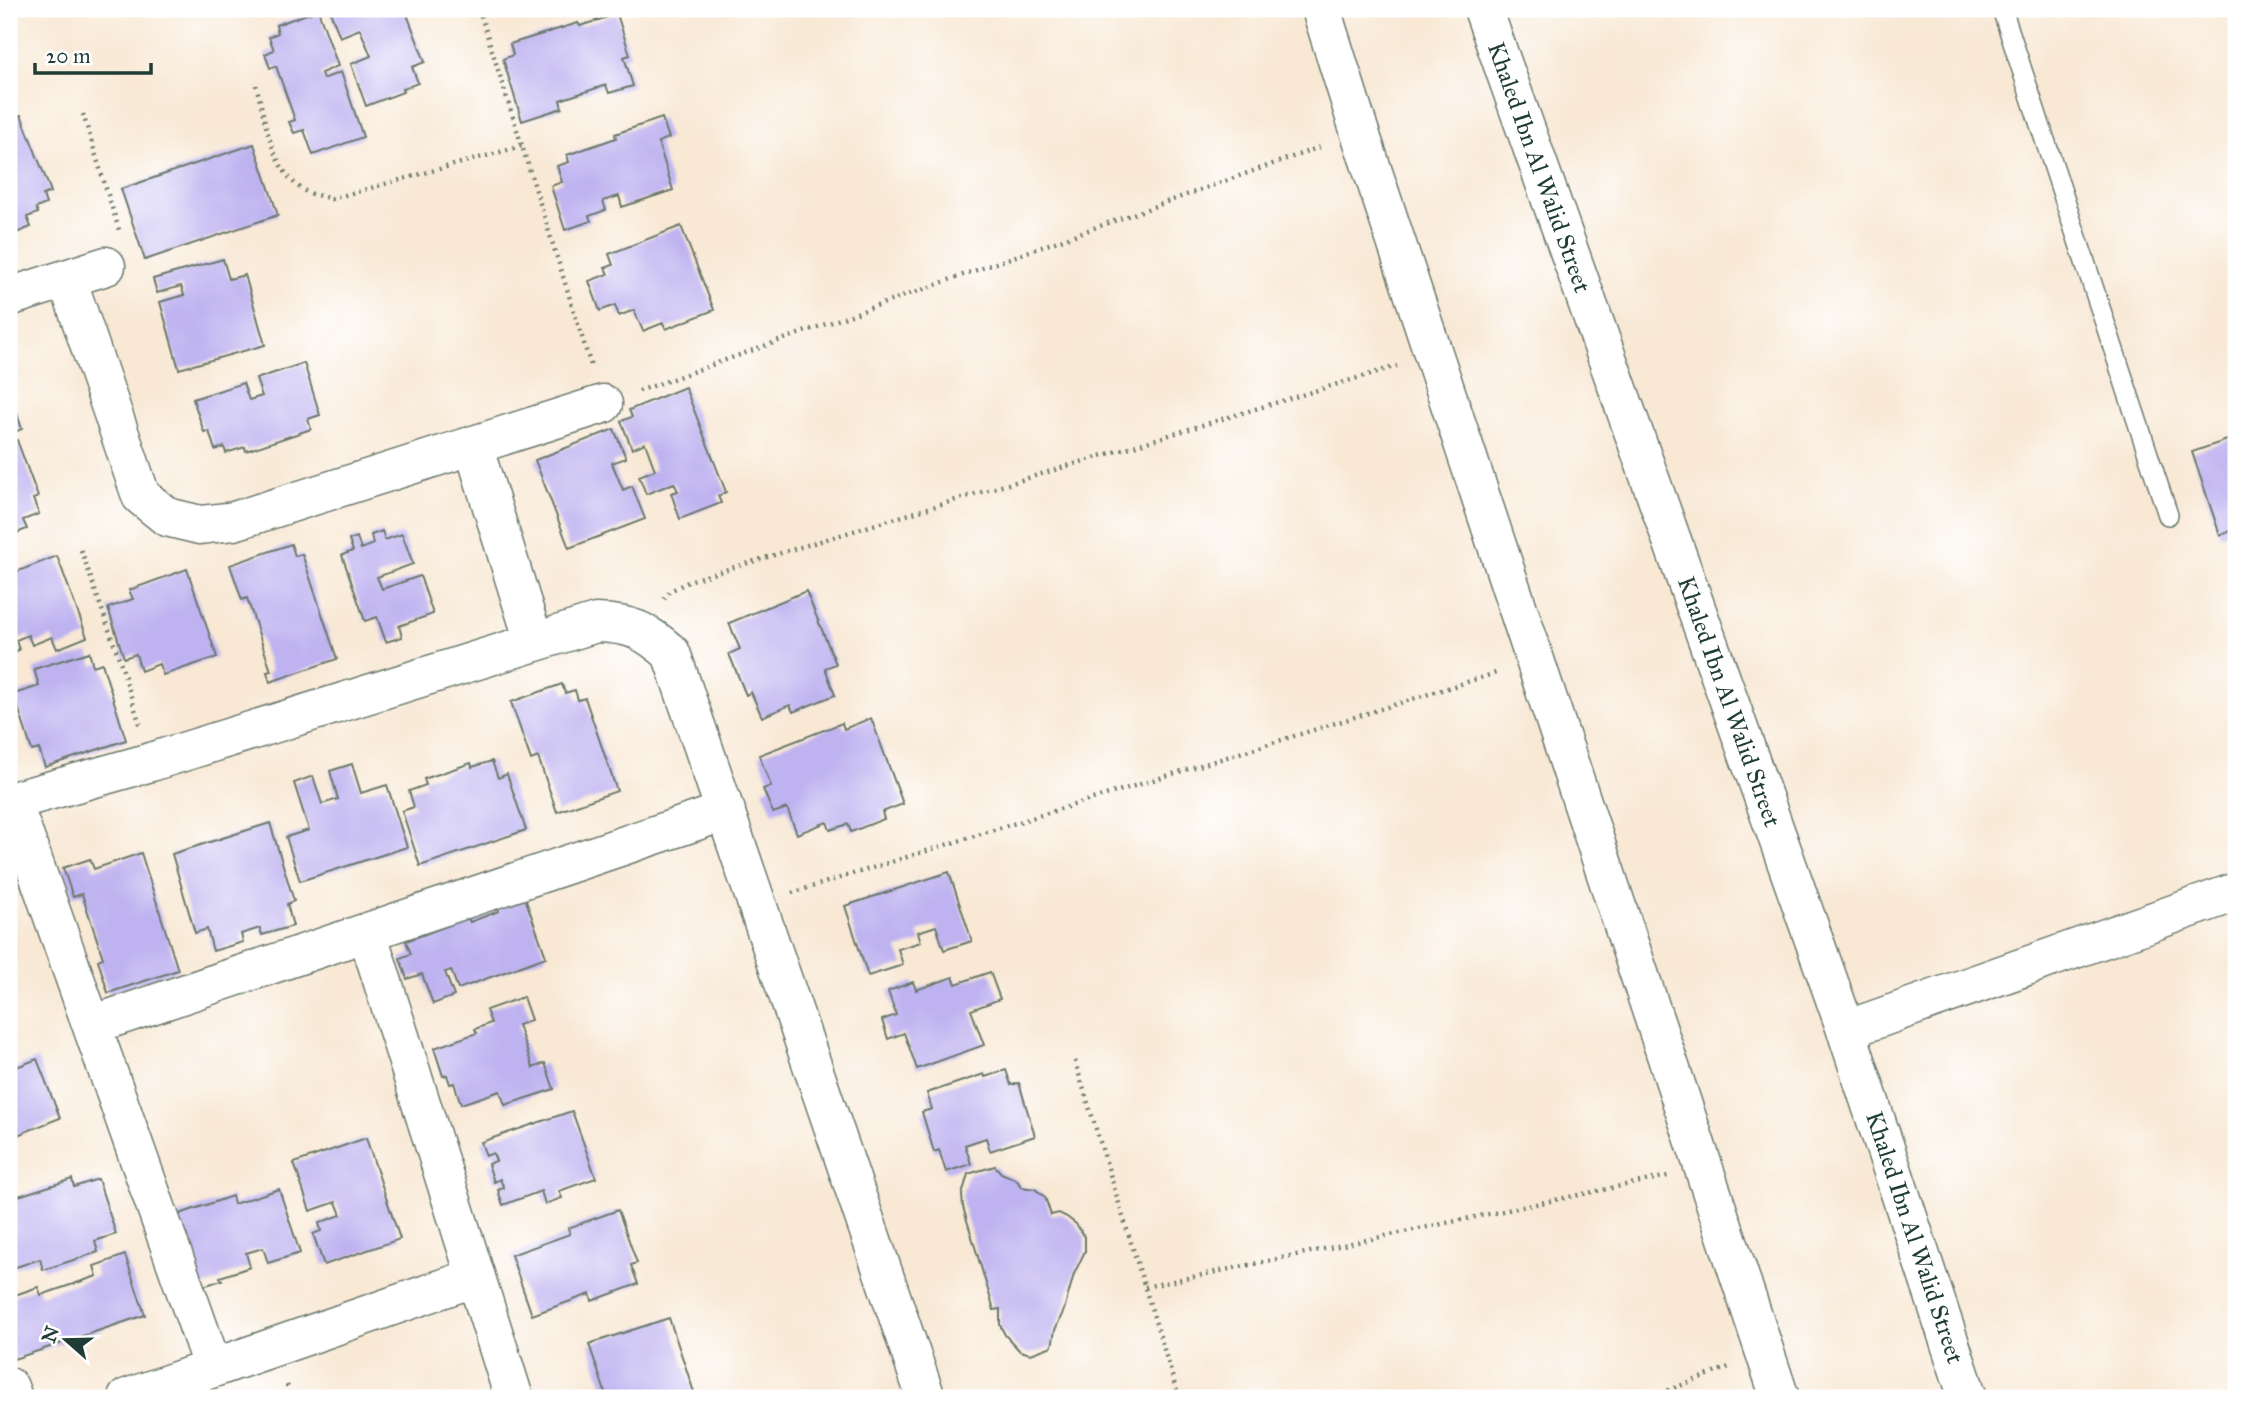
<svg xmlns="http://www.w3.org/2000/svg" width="2245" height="1407" font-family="'IM FELL Great Primer',serif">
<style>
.building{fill:#beb2f0}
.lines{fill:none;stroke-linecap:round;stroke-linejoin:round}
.service-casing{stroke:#6b796c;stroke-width:22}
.minor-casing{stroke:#6b796c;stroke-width:41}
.secondary-casing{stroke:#6b796c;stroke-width:41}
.path{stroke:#6b796c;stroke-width:4.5;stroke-dasharray:2 5;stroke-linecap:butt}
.service{stroke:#fff;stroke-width:19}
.minor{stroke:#fff;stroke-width:38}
.secondary{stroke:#fff;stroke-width:38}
.labels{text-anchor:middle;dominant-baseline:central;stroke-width:7;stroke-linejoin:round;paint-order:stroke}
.street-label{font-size:24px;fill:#1f3d34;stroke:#fff}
</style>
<rect width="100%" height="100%" fill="#fff"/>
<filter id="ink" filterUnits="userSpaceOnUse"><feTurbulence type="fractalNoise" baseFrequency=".0143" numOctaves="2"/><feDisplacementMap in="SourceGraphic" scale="14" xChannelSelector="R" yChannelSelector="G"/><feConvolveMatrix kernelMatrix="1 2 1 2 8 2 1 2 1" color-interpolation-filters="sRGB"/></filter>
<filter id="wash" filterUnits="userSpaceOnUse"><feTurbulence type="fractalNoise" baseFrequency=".00686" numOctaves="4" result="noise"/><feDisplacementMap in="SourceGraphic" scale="28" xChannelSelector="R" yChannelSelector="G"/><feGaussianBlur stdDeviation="1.57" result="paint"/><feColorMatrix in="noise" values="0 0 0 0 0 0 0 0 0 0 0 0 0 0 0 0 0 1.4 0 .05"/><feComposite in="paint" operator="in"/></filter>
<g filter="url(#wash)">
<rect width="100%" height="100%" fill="#f8e8d4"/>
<g id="blocks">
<path class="building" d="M329,9H405L425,62L412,67L418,83L402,89L403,92L366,106L351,64L371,56L360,29L340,37Z
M524,9H555L526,18Z
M318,10L338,66L321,73L323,79L341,72L363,137L313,155L304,130L294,133L289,122L295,120L276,66L270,68L265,54L274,50L269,37L278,33L276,25Z
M617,14L630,55L624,57L633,86L609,93L606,85L560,100L562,108L522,121L503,59L513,55L510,44L578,23L580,26Z
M21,115L51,192L43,195L46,204L36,208L38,213L27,217L31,227L9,236V119Z
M662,118L669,138L658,142L673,190L622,207L619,196L603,201L606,210L589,216L591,221L565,230L551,186L562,182L557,166L569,162L567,155L616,138L615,134Z
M254,144L278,215L145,260L121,189Z
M681,226L714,310L666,329L663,323L643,331L634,310L619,316L615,305L600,311L589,281L608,274L605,268L613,265L609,254Z
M223,259L229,279L245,275L265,345L179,369L160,302L184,295L181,286L157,293L153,279Z
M304,363L320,415L308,419L311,429L246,451L245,447L226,453L224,447L215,450L209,431L204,432L193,399L243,383L249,400L262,396L256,379Z
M685,387L726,492L718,496L721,503L680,519L671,493L678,491L674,483L646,494L639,476L655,470L645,443L632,449L621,421L632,417L629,410Z
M9,390L22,429L12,433L9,422Z
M614,429L626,458L612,463L623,490L632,486L645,519L569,548L535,460Z
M2236,437V529L2220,535L2192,452Z
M17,440L38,497L33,499L39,514L23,520L27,529L9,536V443Z
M382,531L385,540L402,534L413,564L377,577L382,589L420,576L433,614L399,626L402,637L386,642L377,617L365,621L342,555L353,551L349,540L357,537L361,549L373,544L371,535Z
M291,544L295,556L302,554L337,659L270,682L267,672L271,671L247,598L242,600L230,565Z
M57,556L87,637L57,649L52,637L32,645L28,635L16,640L19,650L9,654V583L16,581L13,573Z
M187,569L217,657L163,675L159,664L141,671L136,654L124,658L108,608L133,599L129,590Z
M806,591L836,664L825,668L835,695L793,712L790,705L762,717L751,692L746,695L729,654L740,649L729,623Z
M89,652L93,666L102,663L126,740L45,767L39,749L32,751L14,694L39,686L34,669Z
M562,684L565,693L575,690L578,700L585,698L617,791L557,812L538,757L531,760L511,702Z
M871,718L903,804L882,812L884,819L851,832L848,824L830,830L827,822L797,834L787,808L773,813L763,789L771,786L759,755L842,723L844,729Z
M492,761L498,778L507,774L526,830L420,866L402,811L414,807L409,791L426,785L424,779L471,763L472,767Z
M352,764L361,793L387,785L407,847L300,881L286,837L309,830L294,783L313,776L322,804L338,799L330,771Z
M270,823L294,901L287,904L293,926L262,935L260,928L241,934L243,942L213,951L207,929L195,933L172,854Z
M141,853L178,970L108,993L98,960L103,958L82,894L73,897L63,868L90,859L94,869Z
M949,872L972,941L944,950L936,926L918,932L921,942L898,949L903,965L868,976L845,906Z
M525,898L546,957L458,989L451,970L445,972L454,996L433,1004L422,974L407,979L400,958L411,954L406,941L468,918L470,922L499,911L498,908Z
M990,972L1000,999L971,1010L984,1045L917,1069L904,1033L888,1039L882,1020L896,1015L888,991L913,982L916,990L953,977L956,984Z
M523,997L531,1020L518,1025L533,1068L545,1063L554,1089L505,1105L500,1091L461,1104L454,1083L450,1084L447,1075L443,1076L434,1048L477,1033L475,1029L491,1023L486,1010Z
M37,1059L60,1118L15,1136L9,1121V1070Z
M1006,1070L1011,1085L1019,1083L1035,1136L990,1151L986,1138L965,1145L971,1164L946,1172L939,1150L934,1152L922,1112L932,1109L927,1093L984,1074L985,1077Z
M572,1111L596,1178L559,1191L562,1198L545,1204L541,1191L503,1205L498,1190L504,1188L500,1179L494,1182L488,1164L496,1161L493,1153L486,1156L481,1142Z
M366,1138L400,1239L324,1265L313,1234L321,1231L319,1223L341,1215L336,1202L310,1211L294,1163Z
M995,1166L1001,1173L1017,1180L1021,1187L1035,1189L1045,1197L1051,1215L1059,1213L1067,1217L1076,1224L1085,1237V1251L1074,1274L1064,1310L1055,1330L1052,1346L1031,1354L1020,1351L1005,1335L1000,1325V1309L994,1310L963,1207L962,1195L968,1174Z
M72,1179L74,1187L98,1179L116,1234L95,1241L98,1252L43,1270L40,1259L10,1269L12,1275L9,1276V1199Z
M279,1189L300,1253L268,1263L263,1248L246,1253L250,1267L220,1277L222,1280L197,1288L174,1216L232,1196L234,1204Z
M618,1210L637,1263L631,1265L638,1284L592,1301L590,1294L532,1315L511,1255L570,1234L568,1228Z
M125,1255L145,1315L14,1359L9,1343V1297L38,1287L41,1295L97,1276L94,1266Z
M669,1318L696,1398H607L589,1344Z"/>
</g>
</g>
<g filter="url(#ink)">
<use href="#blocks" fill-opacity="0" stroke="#6b796c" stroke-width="2"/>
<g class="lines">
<defs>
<path id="service" d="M2002,9L2168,515"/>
<path id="minor" d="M67,279L141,496L167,517L200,525L234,521L603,404
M9,297L106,266
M473,445L534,642
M12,801L213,1368
M9,802L151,762L596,623C632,624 644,630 671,653L926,1398
M367,932L514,1398
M92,1025L726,811
M1846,1030L2236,892
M9,1387L13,1398
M127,1398L476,1277"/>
<g id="secondary">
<path d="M1321,9L1360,133L1780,1398"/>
<path id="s1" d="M1483,9L1846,1030L1968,1398"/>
</g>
</defs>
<use href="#service" class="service-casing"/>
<use href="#minor" class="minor-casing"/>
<use href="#secondary" class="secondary-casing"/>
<path class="path" d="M479,9L592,369
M256,85C266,121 270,170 305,191C313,195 323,196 331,199L522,146
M83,114L119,230
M639,391L1323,146
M81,550L120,661L140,725
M664,599L670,591L692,580L1397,366
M792,893L1499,672
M1075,1061L1179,1398
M1145,1287L1668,1176
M287,1385L291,1398
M1648,1398L1729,1367"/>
<use href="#service" class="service"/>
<use href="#minor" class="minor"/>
<use href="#secondary" class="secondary"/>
</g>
</g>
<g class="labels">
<g class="street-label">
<text stroke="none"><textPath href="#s1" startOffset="168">Khaled Ibn Al Walid Street</textPath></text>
<text stroke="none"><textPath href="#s1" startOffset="735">Khaled Ibn Al Walid Street</textPath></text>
<text stroke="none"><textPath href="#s1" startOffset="1302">Khaled Ibn Al Walid Street</textPath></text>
</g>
</g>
<rect width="2245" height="1407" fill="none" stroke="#fff" stroke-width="35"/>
<g transform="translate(66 1340) rotate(290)" stroke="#ffffff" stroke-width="5" paint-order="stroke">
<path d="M0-5L12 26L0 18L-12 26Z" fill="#1f3d34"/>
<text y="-10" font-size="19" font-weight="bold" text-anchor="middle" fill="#1f3d34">N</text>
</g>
<path d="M35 63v10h116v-10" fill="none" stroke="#1f3d34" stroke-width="3.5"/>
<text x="46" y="63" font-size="21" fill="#1f3d34" stroke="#ffffff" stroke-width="5" paint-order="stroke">20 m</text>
</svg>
